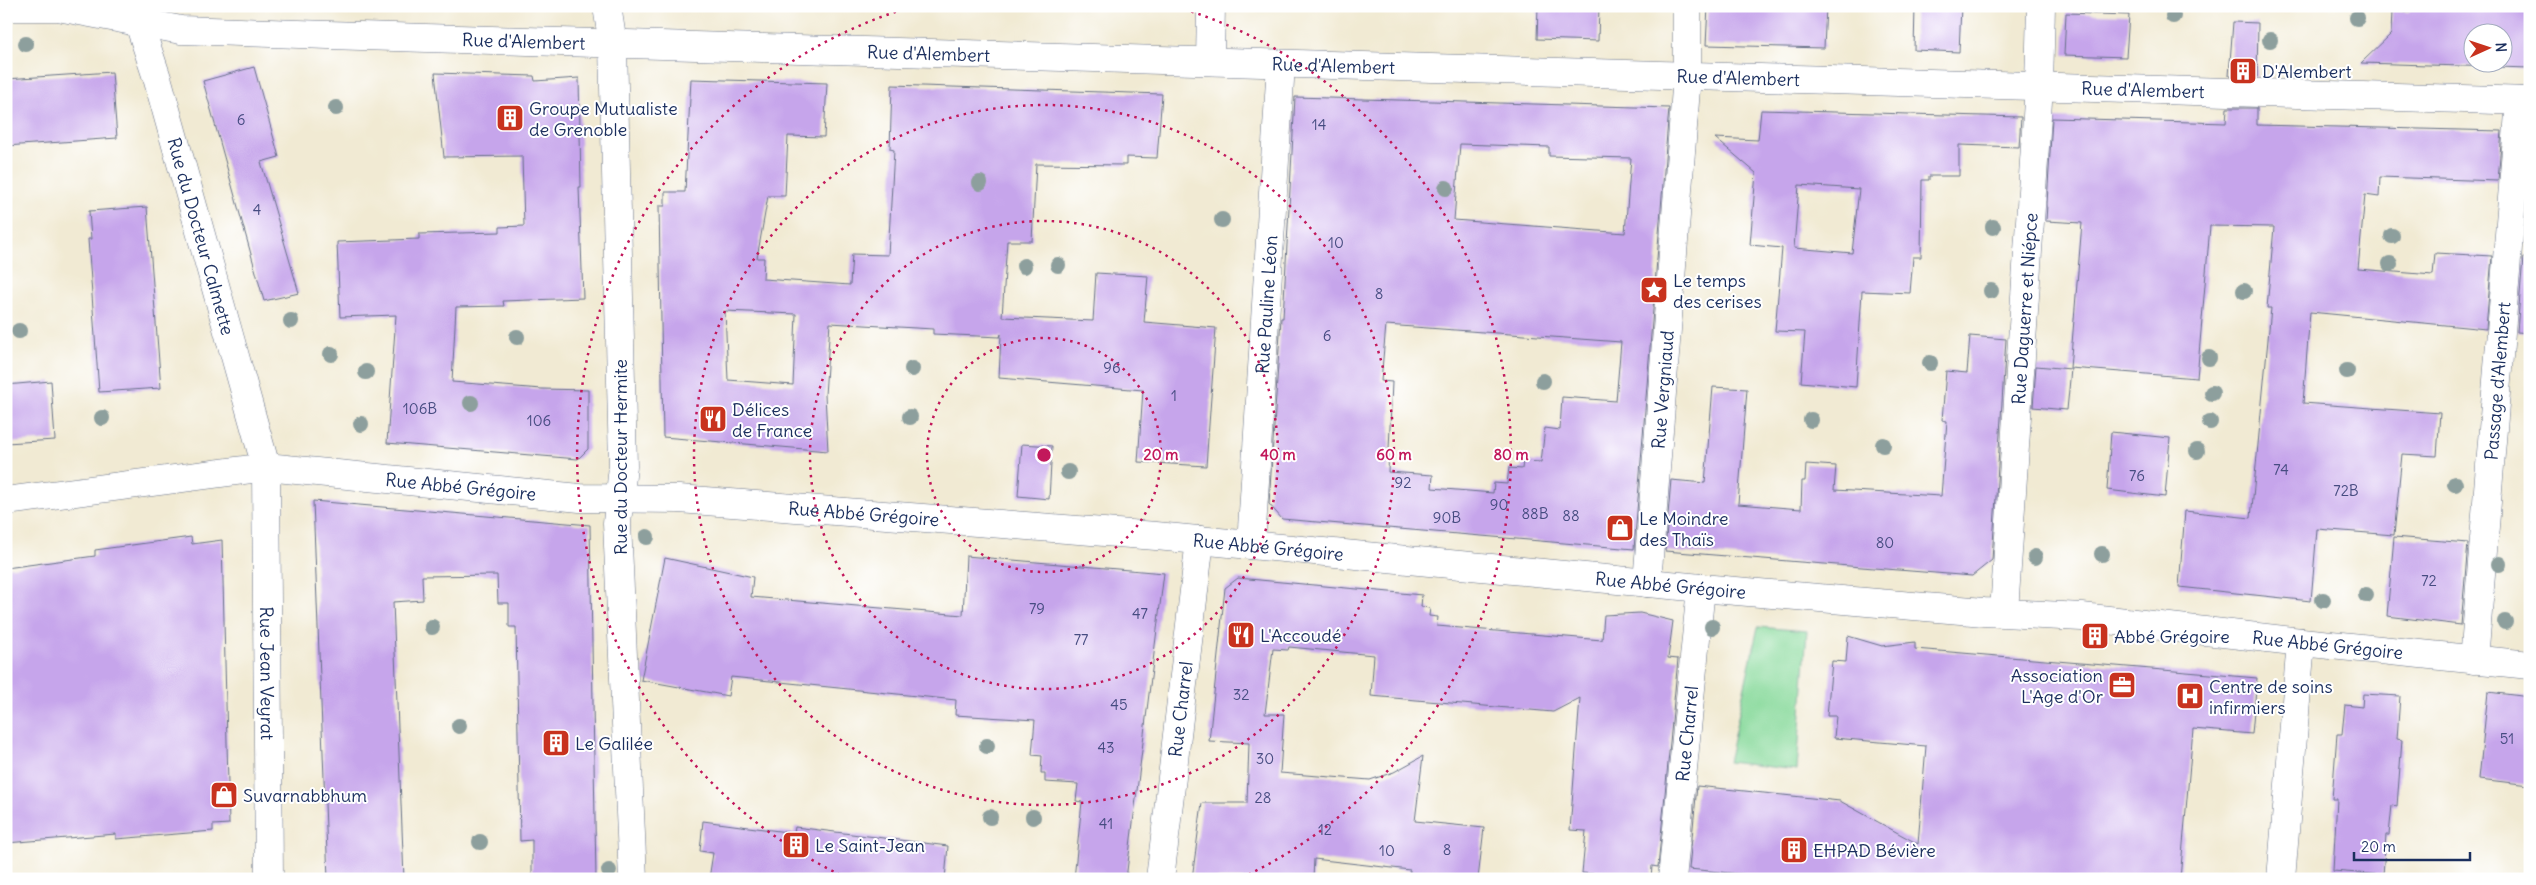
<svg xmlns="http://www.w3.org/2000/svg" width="2536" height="885" font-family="Delius,sans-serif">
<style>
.green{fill:#86d99a;stroke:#50847c}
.building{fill:#c6a5eb;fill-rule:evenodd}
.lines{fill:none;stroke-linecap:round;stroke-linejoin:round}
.pedestrian-casing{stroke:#667087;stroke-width:29}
.minor-casing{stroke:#667087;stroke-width:29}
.path{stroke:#667087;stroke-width:3;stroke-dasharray:1 4;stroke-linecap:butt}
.pedestrian{stroke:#fff;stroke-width:28}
.minor{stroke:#fff;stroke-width:28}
.tree{fill:#8d9f9d}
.ring{fill:none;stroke:#c2185b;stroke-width:2.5;stroke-dasharray:2.5 5}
.labels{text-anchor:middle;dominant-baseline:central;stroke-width:4;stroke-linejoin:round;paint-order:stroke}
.number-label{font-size:15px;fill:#464c81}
.street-label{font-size:18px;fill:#1b2f5e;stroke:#fff}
.poi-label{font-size:18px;fill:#1b2f5e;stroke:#fff;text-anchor:start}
.centre{fill:#c2185b;stroke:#fff;stroke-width:2.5}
.ring-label{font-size:15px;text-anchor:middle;font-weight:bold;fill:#c2185b;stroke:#fff;stroke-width:4;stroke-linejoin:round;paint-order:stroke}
</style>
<rect width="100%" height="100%" fill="#fff"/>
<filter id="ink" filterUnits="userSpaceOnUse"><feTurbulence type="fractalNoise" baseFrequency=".02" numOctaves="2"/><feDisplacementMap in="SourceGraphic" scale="10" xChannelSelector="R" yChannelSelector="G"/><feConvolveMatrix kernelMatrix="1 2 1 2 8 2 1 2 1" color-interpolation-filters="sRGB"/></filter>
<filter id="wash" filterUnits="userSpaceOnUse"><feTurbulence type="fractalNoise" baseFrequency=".0096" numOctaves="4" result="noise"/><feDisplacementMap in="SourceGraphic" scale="20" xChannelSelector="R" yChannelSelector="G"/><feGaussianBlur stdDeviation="1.12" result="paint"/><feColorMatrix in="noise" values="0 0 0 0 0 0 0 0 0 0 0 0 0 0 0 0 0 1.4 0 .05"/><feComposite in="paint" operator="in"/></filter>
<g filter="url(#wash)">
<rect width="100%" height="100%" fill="#f1ead3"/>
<path class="green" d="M1758,627L1807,631L1797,770L1728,762Z"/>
<g id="blocks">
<path class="building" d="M1538,6H1599L1598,41L1537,39Z
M1708,6H1826L1824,48L1706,45Z
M1915,6H1961L1959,52L1914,50Z
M2424,6H2530V68L2361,63L2391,34L2392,11L2409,12L2410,9H2423ZM2474,32H2504V62H2474Z
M2066,13L2129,15L2126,57L2064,55Z
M2233,22L2258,23L2257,77L2229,76Z
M254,67L279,157L261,162L299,293L264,301L203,81Z
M112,72L117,138L6,146V79Z
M435,73L534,76L535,81L579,78L581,187H579L583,298L503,301L504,306L456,307L452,382L542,389L588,390V449L578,459L387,443L396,315L340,317L337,242L419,239V234L500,232V227L524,226L522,156L444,157Z
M691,79L827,83L824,137L788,136L785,196H768L757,258H764L763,279L850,285L852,254L888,255L894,150L890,149L892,85L1162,94L1157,158L1126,157V165L1036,164L1032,241H1007L1002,317L1093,321L1096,273L1148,276L1144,322L1216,328L1206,466L1138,462L1143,390L999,378L1001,334L1000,337L933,334V329L830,323L825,395L828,451L663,437L659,206H665V192H685ZM725,311L796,314L793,385L728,380Z
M1295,97L1669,108L1634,549L1282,519L1269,504L1281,318H1283ZM1460,144L1549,147V156L1631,158L1625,233L1454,220ZM1386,325L1621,342L1616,401L1562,397L1560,430L1545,428L1541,462L1523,461L1522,469L1509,468L1507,484L1494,483L1493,493L1432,488L1433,475L1388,472L1392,382L1381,381Z
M2227,108H2257V125L2502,131L2498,181L2380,177L2379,197L2365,195L2358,269L2433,275L2435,253L2492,256L2486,329L2310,312L2303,403L2440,413L2437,456L2402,454L2394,535L2317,529L2311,601L2179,587L2185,511L2251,518L2271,308H2267L2274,227L2210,226L2197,378L2070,368L2082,223L2046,221L2052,118L2226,123Z
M1761,110L2021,117L2019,147L1959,145V176H1929V180H1922L1921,257H1913L1910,293L1862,291L1856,387L1801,382L1805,332L1775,331L1782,248L1750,245L1756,173L1715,138L1758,140ZM1799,185L1859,189L1852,253L1794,248Z
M147,207L161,388L99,392L88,239H91L89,211Z
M2523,258H2530V333L2517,332Z
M1970,336L2006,339L1992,560L1972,576L1665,551L1671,480L1705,483L1713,387L1747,389L1738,504L1801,509L1802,481H1805L1806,464L1836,466L1834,490L1941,496L1947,421L1942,420L1946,371L1967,373Z
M2036,366L2071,369L2067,410L2033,407Z
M51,381L55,440L6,443V385Z
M2111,432L2170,438L2165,497L2107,490Z
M1022,444L1052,446L1049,499L1018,496Z
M313,501L590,525L596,879H532V840L520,841L516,627H509V603H498L497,575L422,576L423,600L393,602L404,879H328Z
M191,537L192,544L222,540L229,824L213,825V831L116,839V834L6,843V568L95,556V550Z
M2394,537L2468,543L2461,625L2387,616Z
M966,556L1164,573L1126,879H1074L1082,802L1076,801L1078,784L1045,782V773H1041L1042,756L1032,755L1035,720L955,715L956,700L731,677L728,696L641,680L665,558L753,577L751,597L963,615Z
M1238,578L1422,595L1421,607L1430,608L1429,616L1438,617L1437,626L1602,640L1604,615L1640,613L1673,621L1668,658L1678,659L1658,867L1652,866L1651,879L1582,873L1586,831L1570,830L1580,698L1553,712L1371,696L1374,655L1289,647L1288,650L1273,649L1265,714H1284L1280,773L1370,780L1394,772L1423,756L1415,821L1484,828L1478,879H1409L1410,870L1314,859L1313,879H1192L1202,803H1247L1249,743L1209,741L1225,588Z
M1848,636L1882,646L1915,642V649L2257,678L2252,734L2193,729L2180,879H1791L1689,869L1697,786L1840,801L1918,844L1926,746L1834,738L1836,716H1827L1832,661L1846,662Z
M2488,692L2530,697V785L2479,779Z
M2363,694L2400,696L2397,739L2402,740L2397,806L2392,805L2389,835H2386L2383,875L2333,871L2337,799H2332L2337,734H2342L2345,705L2362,707Z
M703,821L794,833L795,827L948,846L945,879H709L713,853L700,851Z"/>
</g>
</g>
<g filter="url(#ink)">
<use href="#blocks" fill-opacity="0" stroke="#667087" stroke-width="1"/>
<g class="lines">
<defs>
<g id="pedestrian">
<path id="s1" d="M2004,612L2039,86"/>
<path id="s2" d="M1672,879L1701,588"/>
</g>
<g id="minor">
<path d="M607,6L613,45L623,466L617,523L633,879"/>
<path id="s3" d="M6,7H58L181,30L328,35L2530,101"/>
<path id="s4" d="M134,8L158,81L266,467L269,879"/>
<path d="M1210,61L1211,6"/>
<path d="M2039,86L2041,6"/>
<path id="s5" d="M6,501L266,467L580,498L679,499L1156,536L1701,588L1984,612L2082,617L2301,642L2530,665"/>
<path id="s6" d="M1251,545L1281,64"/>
<path id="s7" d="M1647,583L1687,76V6"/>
<path id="s8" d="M2474,660L2520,101"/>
<path id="s9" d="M1160,879L1200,540"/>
<path d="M2281,879L2301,642"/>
</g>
</defs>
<use href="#pedestrian" class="pedestrian-casing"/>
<use href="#minor" class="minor-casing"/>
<path class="path" d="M1707,877L1732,879"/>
<use href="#pedestrian" class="pedestrian"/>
<use href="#minor" class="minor"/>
</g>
<g class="tree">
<circle cx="2173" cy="16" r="8"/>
<circle cx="2357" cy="18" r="8"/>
<circle cx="2270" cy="40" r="8"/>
<circle cx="26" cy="44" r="8"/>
<circle cx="336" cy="108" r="8"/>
<circle cx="980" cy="183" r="8"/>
<circle cx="1446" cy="188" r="8"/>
<circle cx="1222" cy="220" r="8"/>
<circle cx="1993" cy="227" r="8"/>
<circle cx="2392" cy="236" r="8"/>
<circle cx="2390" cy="264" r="8"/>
<circle cx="1058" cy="265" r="8"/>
<circle cx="1024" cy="266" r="8"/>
<circle cx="1991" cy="291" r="8"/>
<circle cx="2244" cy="291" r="8"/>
<circle cx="291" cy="321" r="8"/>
<circle cx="19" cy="331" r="8"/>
<circle cx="517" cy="337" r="8"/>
<circle cx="331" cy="354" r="8"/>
<circle cx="2209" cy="358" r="8"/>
<circle cx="1930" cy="363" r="8"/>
<circle cx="912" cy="369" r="8"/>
<circle cx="2347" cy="371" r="8"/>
<circle cx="366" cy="372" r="8"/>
<circle cx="1543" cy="381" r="8"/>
<circle cx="2212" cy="393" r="8"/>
<circle cx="471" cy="403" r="8"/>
<circle cx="910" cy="417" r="8"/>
<circle cx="102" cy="418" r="8"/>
<circle cx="1811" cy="420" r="8"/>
<circle cx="2210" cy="422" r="8"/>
<circle cx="361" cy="424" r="8"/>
<circle cx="1883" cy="445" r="8"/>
<circle cx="2197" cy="451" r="8"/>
<circle cx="1068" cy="472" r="8"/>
<circle cx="2455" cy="484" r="8"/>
<circle cx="647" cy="537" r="8"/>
<circle cx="2102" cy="554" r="8"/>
<circle cx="2035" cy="557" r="8"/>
<circle cx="2499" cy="564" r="8"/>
<circle cx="2366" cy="595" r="8"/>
<circle cx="2323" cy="600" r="8"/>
<circle cx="2505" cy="622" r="8"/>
<circle cx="432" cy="627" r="8"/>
<circle cx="1712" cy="627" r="8"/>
<circle cx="459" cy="726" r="8"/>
<circle cx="987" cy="746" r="8"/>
<circle cx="990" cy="817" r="8"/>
<circle cx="1033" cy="817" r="8"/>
<circle cx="480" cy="842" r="8"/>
<circle cx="609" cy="871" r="8"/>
</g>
</g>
<g class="ring">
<circle cx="1044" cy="455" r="117"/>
<circle cx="1044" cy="455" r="234"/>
<circle cx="1044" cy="455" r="350"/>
<path d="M847 878A467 467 0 0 1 911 7M1177 7A467 467 0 0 1 1241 878"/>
</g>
<defs>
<symbol id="building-square" viewBox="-11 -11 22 22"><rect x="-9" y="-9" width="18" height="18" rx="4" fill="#c8321e" stroke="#fff"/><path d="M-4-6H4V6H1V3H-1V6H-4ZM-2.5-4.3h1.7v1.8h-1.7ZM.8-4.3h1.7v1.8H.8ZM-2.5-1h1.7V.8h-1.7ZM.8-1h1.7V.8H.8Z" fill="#fff"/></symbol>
<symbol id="sight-square" viewBox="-11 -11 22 22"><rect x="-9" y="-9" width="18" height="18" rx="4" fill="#c8321e" stroke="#fff"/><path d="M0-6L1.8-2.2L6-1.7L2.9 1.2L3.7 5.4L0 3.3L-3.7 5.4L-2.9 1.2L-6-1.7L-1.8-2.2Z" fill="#fff"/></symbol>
<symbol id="restaurant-square" viewBox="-11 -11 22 22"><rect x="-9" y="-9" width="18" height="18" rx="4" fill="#c8321e" stroke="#fff"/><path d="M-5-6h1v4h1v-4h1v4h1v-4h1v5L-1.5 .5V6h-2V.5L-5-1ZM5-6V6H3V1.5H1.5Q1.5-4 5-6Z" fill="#fff"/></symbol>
<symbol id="shop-square" viewBox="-11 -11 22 22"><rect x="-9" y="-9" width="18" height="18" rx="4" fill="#c8321e" stroke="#fff"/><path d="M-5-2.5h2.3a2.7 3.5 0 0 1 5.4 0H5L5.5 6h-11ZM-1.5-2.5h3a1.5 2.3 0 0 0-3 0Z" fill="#fff"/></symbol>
<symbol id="office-square" viewBox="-11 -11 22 22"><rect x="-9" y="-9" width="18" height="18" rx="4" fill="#c8321e" stroke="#fff"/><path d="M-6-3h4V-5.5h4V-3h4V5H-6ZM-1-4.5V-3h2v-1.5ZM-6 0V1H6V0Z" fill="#fff"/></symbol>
<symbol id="hospital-square" viewBox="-11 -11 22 22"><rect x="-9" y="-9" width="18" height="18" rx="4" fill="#c8321e" stroke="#fff"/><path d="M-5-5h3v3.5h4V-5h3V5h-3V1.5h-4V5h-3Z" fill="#fff"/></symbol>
</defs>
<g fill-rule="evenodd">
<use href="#building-square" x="2227" y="55" width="32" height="32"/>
<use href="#building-square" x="494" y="102" width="32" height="32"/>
<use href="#sight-square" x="1638" y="274" width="32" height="32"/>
<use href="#restaurant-square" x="697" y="403" width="32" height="32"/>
<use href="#shop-square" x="1604" y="512" width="32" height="32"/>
<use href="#restaurant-square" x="1225" y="619" width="32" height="32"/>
<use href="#building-square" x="2079" y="620" width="32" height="32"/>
<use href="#office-square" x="2106" y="669" width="32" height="32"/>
<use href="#hospital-square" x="2174" y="680" width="32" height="32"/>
<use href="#building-square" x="540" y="727" width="32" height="32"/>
<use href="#shop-square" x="208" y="779" width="32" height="32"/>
<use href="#building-square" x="780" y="829" width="32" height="32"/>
<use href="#building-square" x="1778" y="834" width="32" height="32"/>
</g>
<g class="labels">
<g class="number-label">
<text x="241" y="119">6</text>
<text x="1319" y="124">14</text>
<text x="257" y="209">4</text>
<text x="1336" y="242">10</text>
<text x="1379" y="293">8</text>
<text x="1327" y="335">6</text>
<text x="1112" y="367">96</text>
<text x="1174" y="395">1</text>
<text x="420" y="408">106B</text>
<text x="539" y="420">106</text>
<text x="2281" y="469">74</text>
<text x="2137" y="475">76</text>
<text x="1403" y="482">92</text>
<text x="2346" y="490">72B</text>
<text x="1499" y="504">90</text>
<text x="1535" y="513">88B</text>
<text x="1571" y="515">88</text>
<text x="1447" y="517">90B</text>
<text x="1885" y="542">80</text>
<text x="2429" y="580">72</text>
<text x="1037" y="608">79</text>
<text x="1140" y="613">47</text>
<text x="1081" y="639">77</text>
<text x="1241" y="694">32</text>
<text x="1119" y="704">45</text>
<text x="2507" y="738">51</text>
<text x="1106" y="747">43</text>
<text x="1265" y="758">30</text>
<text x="1263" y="797">28</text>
<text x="1106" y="823">41</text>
<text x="1325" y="829">12</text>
<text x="1447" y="849">8</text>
<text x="1387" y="850">10</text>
</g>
<g class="street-label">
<text stroke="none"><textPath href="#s3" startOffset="520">Rue d'Alembert</textPath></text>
<text stroke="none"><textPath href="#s3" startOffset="925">Rue d'Alembert</textPath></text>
<text stroke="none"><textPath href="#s3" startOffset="1330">Rue d'Alembert</textPath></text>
<text stroke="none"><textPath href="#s3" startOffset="1735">Rue d'Alembert</textPath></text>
<text stroke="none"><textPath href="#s3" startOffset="2140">Rue d'Alembert</textPath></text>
<text stroke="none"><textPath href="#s4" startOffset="238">Rue du Docteur Calmette</textPath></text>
<text stroke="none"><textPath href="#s6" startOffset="241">Rue Pauline Léon</textPath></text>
<text stroke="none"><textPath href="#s1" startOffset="304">Rue Daguerre et Niépce</textPath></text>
<text stroke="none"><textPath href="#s8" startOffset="280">Passage d'Alembert</textPath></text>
<text stroke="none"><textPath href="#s7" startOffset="194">Rue Vergniaud</textPath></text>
<text transform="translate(620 457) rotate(-90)">Rue du Docteur Hermite</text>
<text stroke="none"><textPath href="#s5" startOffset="458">Rue Abbé Grégoire</textPath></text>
<text stroke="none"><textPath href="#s5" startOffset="862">Rue Abbé Grégoire</textPath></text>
<text stroke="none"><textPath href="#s5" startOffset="1268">Rue Abbé Grégoire</textPath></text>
<text stroke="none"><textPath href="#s5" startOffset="1672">Rue Abbé Grégoire</textPath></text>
<text stroke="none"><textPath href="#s5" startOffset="2332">Rue Abbé Grégoire</textPath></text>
<text stroke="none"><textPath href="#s4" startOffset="684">Rue Jean Veyrat</textPath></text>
<text stroke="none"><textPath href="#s9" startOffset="171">Rue Charrel</textPath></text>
<text stroke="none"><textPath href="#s2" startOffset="146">Rue Charrel</textPath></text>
</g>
<g class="poi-label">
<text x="2262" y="71">D'Alembert</text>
<text x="529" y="108">Groupe Mutualiste<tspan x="529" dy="21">de Grenoble</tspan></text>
<text x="1673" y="280">Le temps<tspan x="1673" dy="21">des cerises</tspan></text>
<text x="732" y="409">Délices<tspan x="732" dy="21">de France</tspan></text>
<text x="1639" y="518">Le Moindre<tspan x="1639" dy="21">des Thaïs</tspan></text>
<text x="1260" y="635">L'Accoudé</text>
<text x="2114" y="636">Abbé Grégoire</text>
<text x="2103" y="675" text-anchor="end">Association<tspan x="2103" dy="21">L'Age d'Or</tspan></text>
<text x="2209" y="686">Centre de soins<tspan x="2209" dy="21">infirmiers</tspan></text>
<text x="575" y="743">Le Galilée</text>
<text x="243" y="795">Suvarnabbhum</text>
<text x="815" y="845">Le Saint-Jean</text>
<text x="1813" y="850">EHPAD Bévière</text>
</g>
</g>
<circle cx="1044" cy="455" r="8" class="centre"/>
<g class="ring-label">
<text x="1161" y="460">20 m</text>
<text x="1278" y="460">40 m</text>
<text x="1394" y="460">60 m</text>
<text x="1511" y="460">80 m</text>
</g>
<rect width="2536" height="885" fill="none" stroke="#fff" stroke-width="25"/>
<g transform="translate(2488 48) rotate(87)"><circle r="24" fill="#ffffff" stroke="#a4acbf"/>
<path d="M0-4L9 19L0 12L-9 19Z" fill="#c8321e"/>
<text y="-8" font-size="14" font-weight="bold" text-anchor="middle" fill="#1b2f5e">N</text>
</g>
<path d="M2354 852v8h116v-8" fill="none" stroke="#1b2f5e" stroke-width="2.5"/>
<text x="2361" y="852" font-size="15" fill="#1b2f5e" stroke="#ffffff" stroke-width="4" paint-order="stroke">20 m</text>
</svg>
